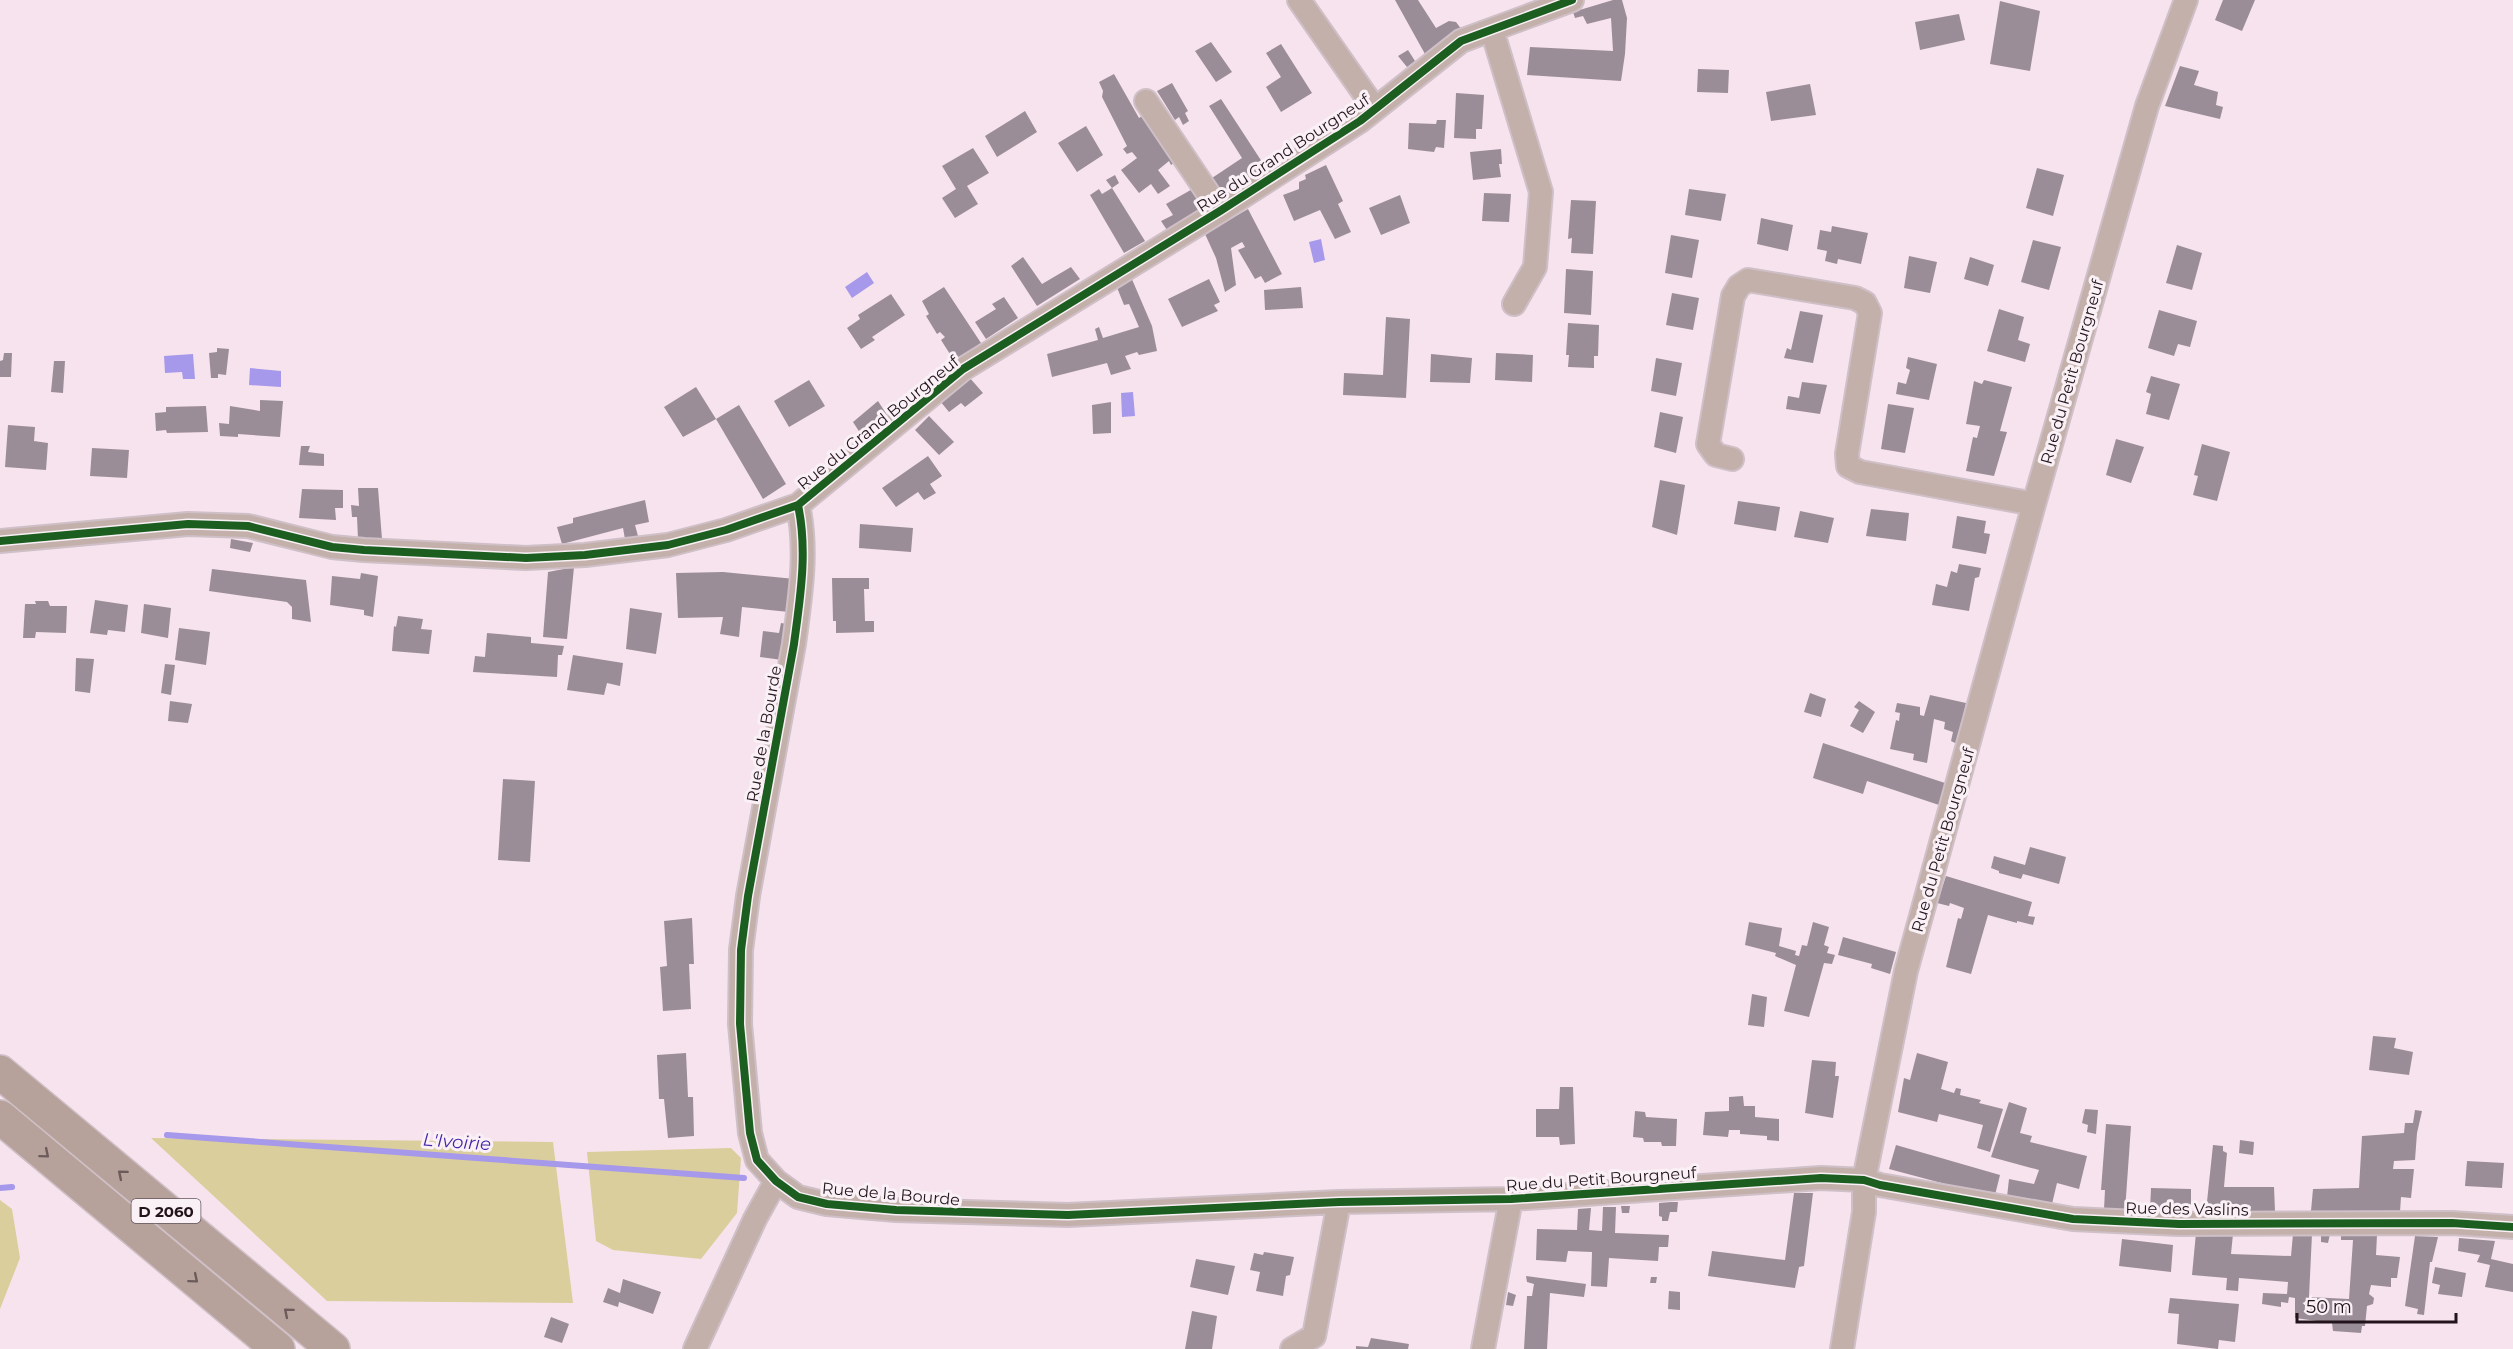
<svg xmlns="http://www.w3.org/2000/svg" width="2513" height="1349" font-family="Montserrat,sans-serif">
<style>
.green{fill:#dace9c}
.water{fill:#a698ea}
.lines{fill:none;stroke-linecap:round;stroke-linejoin:round}
.stream{stroke:#a698ea;stroke-width:6}
.building{fill:#9b8d97}
.minor-casing{stroke:#cfbfc7;stroke-width:26}
.highway-casing{stroke:#cfbfc7;stroke-width:36}
.minor{stroke:#c3b0ab;stroke-width:22}
.highway{stroke:#b7a29b;stroke-width:33}
.cycleway-casing{stroke:#faf1f6;stroke-width:11}
.cycleway{stroke:#1b5e20;stroke-width:8}
.oneway{stroke:#6d5b5c}
.labels{text-anchor:middle;dominant-baseline:central;stroke-width:6;stroke-linejoin:round;paint-order:stroke}
.shield{fill:#faf1f6;stroke:#64565d;stroke-width:1.5}
.shield-label{font-size:15px;font-weight:bold;fill:#23141c}
.street-label{font-size:16px;fill:#23141c;stroke:#faf1f6}
.water-label{font-size:18px;font-style:italic;fill:#4725a9;stroke:#faf1f6}
</style>
<rect width="100%" height="100%" fill="#f7e3ed"/>
<path class="green" d="M151,1138L553,1142L573,1303L327,1301Z
M731,1148L741,1158L737,1213L701,1259L613,1250L596,1241L587,1152Z
M0,1200L12,1209L20,1258L0,1309Z"/>
<path class="water" d="M1321,239L1325,260L1314,263L1309,242Z
M867,272L874,283L852,298L845,287Z
M193,354L195,379H183L182,372L165,373L164,356Z
M250,368L281,371V387L249,385Z
M1133,392L1135,416L1122,417L1121,393Z"/>
<g class="lines">
<path class="stream" d="M167,1135L744,1178
M0,1188L12,1187"/>
</g>
<path class="building" d="M1395,0H1418L1436,28L1449,21L1456,22L1462,30L1425,54Z
M1613,0H1622L1627,18L1625,54L1621,81L1527,75L1530,47L1613,51L1611,18L1587,24L1583,16L1575,18L1573,12Z
M2223,0H2255L2242,31L2215,20Z
M2000,1L2040,11L2030,71L1990,64Z
M1959,14L1965,40L1920,50L1915,22Z
M1211,42L1232,72L1216,82L1195,51Z
M1281,44L1312,93L1281,112L1266,87L1281,77L1266,53Z
M1408,50L1415,61L1407,67L1398,56Z
M2180,66L2199,71L2194,85L2218,92L2216,105L2223,107L2220,119L2165,106Z
M1698,69L1729,70L1728,93L1697,92Z
M1114,74L1139,118L1145,114L1178,160L1171,165L1169,161L1158,170L1170,186L1158,194L1151,184L1139,193L1121,170L1137,158L1132,152L1127,154L1123,149L1127,146L1102,97L1103,91L1099,82Z
M1172,83L1188,111L1185,113L1189,121L1183,125L1179,117L1175,120L1157,91Z
M1810,84L1816,115L1771,121L1766,92Z
M1456,93L1484,95L1482,129H1476V139L1454,138Z
M1221,99L1266,168L1220,202L1206,182L1242,158L1209,106Z
M1025,111L1037,132L997,157L985,136Z
M1437,120H1446L1444,148L1436,147L1434,152L1408,149L1409,123L1436,124Z
M1086,126L1103,155L1077,172L1058,143Z
M973,148L989,173L967,186L978,204L955,218L942,198L956,189L942,166Z
M1501,149L1502,164H1499L1501,177L1473,180L1470,152Z
M1326,165L1343,201L1338,204L1351,232L1335,239L1320,210L1294,221L1283,195L1299,189V182L1306,179L1305,175Z
M2037,168L2064,175L2053,216L2026,208Z
M1115,175L1119,183L1112,188L1145,241L1124,253L1090,195L1099,189L1102,194L1112,188L1106,180Z
M1196,187L1211,207L1167,230L1161,221L1173,215L1166,204Z
M1689,189L1726,194L1721,221L1685,215Z
M1484,193L1511,194L1509,222L1482,221Z
M1400,195L1410,223L1381,235L1369,208Z
M1571,200L1596,201L1593,254L1571,253L1572,238L1568,239Z
M1248,209L1282,274L1265,283L1261,276L1255,279L1238,250L1245,247L1242,242L1231,248L1236,285L1225,292L1216,258L1205,234Z
M1761,218L1793,225L1788,251L1757,244Z
M1832,226L1868,233L1861,264L1838,259L1837,264L1825,261L1827,251L1817,249L1820,230L1831,232Z
M1671,235L1699,240L1692,278L1665,273Z
M2033,240L2061,247L2049,290L2021,282Z
M2177,245L2202,253L2192,290L2166,283Z
M1909,256L1937,262L1930,293L1904,288Z
M1023,257L1042,284L1071,267L1080,279L1037,306L1011,266Z
M1970,257L1994,265L1988,286L1964,279Z
M1566,269L1593,271L1591,315L1564,313Z
M1131,277L1152,326L1157,351L1139,355L1137,352L1125,356L1131,369L1111,375L1107,363L1052,377L1047,354L1098,340L1095,329L1099,327L1103,338L1139,327L1129,304L1124,305L1116,285Z
M1209,279L1220,302L1214,305L1218,311L1182,327L1168,299Z
M944,287L981,343L955,362L941,340L945,337L940,332L937,334L926,316L929,314L922,301Z
M1301,287L1303,308L1265,310L1264,290Z
M1672,293L1699,298L1693,330L1666,325Z
M891,294L905,315L872,337L875,340L861,349L847,328L860,319L858,315Z
M1004,297L1018,318L986,339L975,322L996,309L992,304Z
M1999,309L2024,317L2018,340L2030,344L2025,362L1987,351Z
M2159,310L2197,321L2190,347L2178,344L2174,356L2148,348Z
M1800,311L1823,315L1813,363L1784,358L1787,348L1791,350Z
M1386,317L1410,319L1406,398L1343,395L1344,373L1383,375Z
M1568,323L1599,325L1598,356H1594V368L1568,367L1569,355H1566Z
M217,348L229,349L226,375L218,374V378H211L209,353L217,352Z
M4,353H12L11,377H0V361L3,360Z
M1496,353L1533,355L1532,382L1495,380Z
M1431,354L1472,358L1470,383L1430,382Z
M1908,357L1937,364L1929,400L1896,394L1898,382L1906,384L1910,370L1906,368Z
M1656,358L1682,363L1676,396L1651,391Z
M54,361H65L63,393L51,392Z
M2151,376L2180,384L2169,420L2146,414L2151,394L2146,392Z
M969,377L983,393L965,407L961,403L949,412L940,401Z
M809,380L825,406L789,427L774,401Z
M1984,380L2012,387L2000,431L2007,432L1994,476L1966,471L1973,437L1977,438L1980,426L1966,424L1974,381L1982,384Z
M1802,382L1827,385L1820,414L1786,409L1788,396L1799,398Z
M696,387L716,419L683,437L664,407Z
M260,400L283,401L280,437L238,434V437L220,436L219,423L229,424L230,406L260,411Z
M878,401L887,415L862,436L853,422Z
M1111,402V433L1093,434L1092,405Z
M1888,404L1914,408L1905,453L1881,449Z
M739,405L786,484L763,499L716,419Z
M206,406L208,432L167,433L166,430L156,431L155,413L166,412V407Z
M1660,412L1683,417L1676,453L1654,447Z
M929,416L954,442L939,455L915,430Z
M8,425L35,427L34,441L48,443L46,470L5,467Z
M2116,439L2144,447L2131,483L2106,475Z
M2202,444L2230,452L2217,501L2193,495L2198,476L2194,475Z
M301,446H310L308,452L324,454V466L299,465Z
M92,448L129,450L127,478L90,476Z
M928,456L942,476L930,484L936,493L924,500L918,492L896,507L882,488Z
M1660,480L1685,485L1677,535L1652,527Z
M358,488H378L382,539H358L357,517H352L351,505L359,506Z
M302,489L343,490V508H335L336,520L299,518Z
M645,500L649,522L635,525L638,536L625,539L623,528L562,544L557,527L573,523V518Z
M1738,501L1780,507L1776,531L1734,524Z
M1871,509L1909,513L1906,541L1866,536Z
M1800,511L1834,518L1828,543L1794,537Z
M1957,516L1986,521L1984,533L1990,534L1986,554L1952,548Z
M860,524L913,528L911,552L859,548Z
M231,539L253,543L250,552L230,548Z
M1959,564L1981,568L1979,577L1975,578L1969,611L1932,605L1936,584L1947,587L1951,571L1957,573Z
M574,567L567,639L543,637L548,572Z
M212,569L306,580L311,622L292,619V607L287,602L209,591Z
M723,572L795,579L789,612L742,607L739,637L720,634L723,617L678,618L676,573Z
M361,573L378,576L373,617L364,615V610L330,605L332,576L360,579Z
M832,578H869V589H864L865,621H874V632L836,633V621H833Z
M95,600L128,605L125,632L108,630L107,635L90,633Z
M35,601H48L50,606H67L66,633L36,632L35,638H23L25,604H36Z
M144,604L171,608L168,638L141,633Z
M630,608L662,613L656,654L626,649Z
M398,616L423,619L421,629L432,630L429,654L392,651L394,626L396,627Z
M781,623L787,624L782,660L760,657L763,631L779,633Z
M179,628L210,632L206,665L175,660Z
M487,633L531,637V643L564,646L562,655H558L557,677L473,672L475,656L485,657Z
M573,655L623,663L620,686L607,683L604,695L567,690Z
M76,658L94,659L90,693L75,691Z
M165,664L175,665L171,695L161,693Z
M1810,693L1826,699L1821,717L1804,712Z
M1930,695L1966,703L1957,744L1951,741L1953,732L1944,729L1945,722L1934,719L1927,763L1913,760L1914,754L1890,749L1896,720L1899,721L1900,713L1895,712L1897,703L1920,707V715L1924,716Z
M170,701L192,704L188,723L168,721Z
M1859,701L1875,712L1863,733L1850,726L1859,710L1854,707Z
M1823,743L1945,783L1939,805L1867,781L1863,794L1813,778Z
M503,779L535,781L530,862L498,860Z
M2030,847L2066,857L2059,884L2023,874L2021,879L1999,873V871L1991,868L1994,856L2025,865Z
M1946,876L2032,902L2028,916L2035,917L2033,925L2017,921V923L1988,915L1971,974L1946,967L1958,918L1961,919L1964,908L1950,903L1949,906L1937,903Z
M692,918L694,964H689L691,1009L663,1011L660,967L667,966L664,921Z
M1749,922L1782,928L1779,946L1796,951L1795,955L1799,956L1802,945L1807,946L1813,922L1829,927L1824,945L1829,947L1827,953L1835,955L1832,964L1824,963L1809,1017L1784,1011L1796,965L1775,956L1776,953L1745,945Z
M1843,937L1896,952L1890,974L1871,968L1872,964L1838,955Z
M1752,994L1767,997L1764,1027L1748,1025Z
M2373,1036L2396,1038L2394,1048L2413,1052L2409,1075L2369,1070Z
M686,1053L688,1097H693L694,1136L668,1138L664,1099H659L657,1055Z
M1917,1053L1948,1062L1941,1089L1954,1093L1956,1088L1961,1089L1960,1095L1981,1100L1979,1103L2003,1109L1990,1152L1977,1148L1983,1125L1939,1114L1937,1122L1898,1112L1904,1078L1910,1080Z
M1812,1060L1836,1062L1835,1076H1839L1833,1118L1805,1113Z
M1560,1087H1573L1575,1144L1560,1145L1559,1137H1536V1109H1559Z
M1743,1096L1744,1106H1755V1117L1779,1119V1141L1767,1140V1136L1740,1134V1130H1729L1728,1137L1703,1135L1705,1112L1729,1111V1097Z
M2009,1102L2027,1108L2020,1133L2032,1136L2030,1142L2087,1156L2079,1189L2057,1183L2052,1204L2007,1197L2009,1179L2034,1184L2039,1170L1991,1157Z
M2085,1109L2098,1110L2096,1134L2087,1132L2088,1125L2082,1123Z
M2415,1110L2422,1111L2417,1133L2415,1160L2394,1161L2393,1169H2414L2411,1198L2401,1197L2400,1212L2311,1211L2313,1189L2359,1188L2362,1136L2404,1133L2405,1123H2413Z
M1635,1111L1645,1112L1646,1117L1677,1119L1676,1146H1662L1661,1142H1644L1643,1138L1633,1137Z
M2106,1124L2131,1126L2125,1211L2104,1209L2105,1190H2101Z
M2240,1140L2254,1142L2253,1155L2239,1153Z
M1896,1145L2000,1175L1995,1195L1964,1189L1889,1169Z
M2213,1145L2223,1146V1151L2227,1153L2224,1187H2274L2275,1211H2206Z
M2467,1161L2504,1163L2502,1188L2465,1186Z
M2151,1188L2191,1189V1211L2150,1210Z
M1794,1193H1813L1804,1266L1799,1267L1795,1288L1708,1276L1712,1251L1785,1260Z
M1671,1202H1678L1677,1212H1670L1668,1221H1662V1217L1659,1216V1203Z
M1621,1206H1630L1629,1213H1622Z
M1603,1207H1616L1615,1233L1669,1235L1668,1247H1659L1658,1261L1609,1258L1607,1287L1591,1286L1592,1252L1568,1251L1566,1262L1536,1260L1537,1229L1577,1230L1578,1209L1591,1208L1589,1230L1602,1231Z
M2196,1233L2233,1234L2231,1254L2291,1256L2293,1234H2312L2309,1297L2349,1299L2353,1240H2341V1234L2377,1235L2376,1255L2400,1257L2397,1278H2391V1287L2371,1285L2369,1294L2374,1298L2373,1304L2367,1306L2365,1326H2362L2361,1333L2333,1331L2332,1323L2295,1318V1298L2289,1297L2288,1303L2281,1302V1307L2262,1304L2263,1293L2287,1294L2288,1282L2239,1278L2238,1291L2226,1290L2227,1278L2192,1275Z
M2330,1234L2328,1243L2321,1242V1235Z
M2415,1236L2438,1237L2432,1262H2430L2424,1315L2417,1314L2418,1309L2405,1306Z
M2459,1238L2495,1241L2491,1259L2513,1264V1292L2485,1287L2490,1265L2477,1262L2480,1255L2458,1251Z
M2122,1239L2173,1245L2171,1272L2119,1266Z
M1264,1252L1294,1257L1290,1275L1286,1276L1283,1296L1256,1291L1260,1272L1250,1270L1254,1253L1263,1255Z
M1196,1259L1235,1266L1228,1295L1190,1287Z
M2435,1267L2466,1273L2462,1297L2438,1294L2440,1285L2432,1283Z
M1526,1276L1586,1284L1584,1297L1550,1293L1547,1349H1524L1527,1296H1532L1534,1284L1527,1282Z
M1651,1277H1657L1656,1283H1650Z
M623,1279L661,1292L653,1314L619,1302L618,1307L603,1302L608,1288L620,1293Z
M1669,1291L1680,1292V1310L1668,1309Z
M1508,1292L1516,1295L1513,1306L1506,1305Z
M2170,1298L2239,1304L2235,1342L2219,1340L2218,1349L2177,1344L2179,1314L2168,1313Z
M1192,1311L1217,1316L1212,1349H1185Z
M551,1317L569,1324L562,1343L544,1337Z
M1371,1338L1409,1344L1408,1349H1356V1346L1368,1347Z"/>
<g class="lines">
<defs>
<path id="minor" d="M1299,0L1375,109
M1492,30L1541,192L1535,267L1514,304
M1146,101L1220,211
M1732,459L1716,455L1708,444L1733,296L1739,286L1748,280L1855,298L1865,303L1870,313L1847,454L1848,466L1860,472L2034,504
M798,505C808,552 800,598 794,644L748,896L741,950L740,1024L750,1133L757,1160L776,1181L798,1197L827,1204L896,1210L1068,1215L1339,1202L1511,1199L1821,1178L1864,1180L1880,1185L2073,1219L2179,1224L2452,1223L2513,1227
M0,541L188,524L248,526L332,547L364,550L526,558L585,555L668,545L726,530L798,505L963,369L1220,211L1360,121L1461,41L1572,0
M695,1349L755,1219L776,1181
M1292,1349L1314,1336L1339,1202
M1483,1349L1511,1199
M1842,1349L1864,1212V1180L1906,971L2034,504L2147,106L2186,0"/>
<path id="highway" d="M0,1072L333,1349
M0,1117L278,1349"/>
</defs>
<use href="#minor" class="minor-casing"/>
<use href="#highway" class="highway-casing"/>
<use href="#minor" class="minor"/>
<use href="#highway" class="highway"/>
<defs>
<path id="cycleway" d="M798,505C808,552 800,598 794,644L748,896L741,950L740,1024L750,1133L757,1160L776,1181L798,1197L827,1204L896,1210L1068,1215L1339,1202L1511,1199L1821,1178L1864,1180L1880,1185L2073,1219L2179,1224L2452,1223L2513,1227
M0,541L188,524L248,526L332,547L364,550L526,558L585,555L668,545L726,530L798,505L963,369L1220,211L1360,121L1461,41L1572,0"/>
</defs>
<use href="#cycleway" class="cycleway-casing"/>
<use href="#cycleway" class="cycleway"/>
</g>
<defs><path id="oneway-chevron" d="M-2-3.5L2.5 0L-2 3.5" fill="none" stroke-width="1.6" stroke-linecap="round" stroke-linejoin="round" transform="scale(1.5)"/></defs>
<g class="oneway">
<use href="#oneway-chevron" transform="translate(45 1154) rotate(40)"/>
<use href="#oneway-chevron" transform="translate(122 1174) rotate(-140)"/>
<use href="#oneway-chevron" transform="translate(194 1279) rotate(40)"/>
<use href="#oneway-chevron" transform="translate(288 1312) rotate(-140)"/>
</g>
<g class="labels">
<rect class="shield" x="131.5" y="1199" width="69" height="24" rx="4.5"/>
<g class="shield-label">
<text x="166" y="1211">D 2060</text>
</g>
<g class="street-label">
<text transform="translate(1283 153) rotate(-33)">Rue du Grand Bourgneuf</text>
<text transform="translate(2072 372) rotate(-74)">Rue du Petit Bourgneuf</text>
<text transform="translate(878 423) rotate(-39)">Rue du Grand Bourgneuf</text>
<text transform="translate(764 734) rotate(-80)">Rue de la Bourde</text>
<text transform="translate(1943 840) rotate(-74)">Rue du Petit Bourgneuf</text>
<text transform="translate(1601 1179) rotate(-4)">Rue du Petit Bourgneuf</text>
<text transform="translate(891 1194) rotate(5)">Rue de la Bourde</text>
<text transform="translate(2187 1209) rotate(1)">Rue des Vaslins</text>
</g>
<g class="water-label">
<text transform="translate(457 1142) rotate(4)">L'Ivoirie</text>
</g>
</g>
<path d="M2297 1313v9h159v-9" fill="none" stroke="#23141c" stroke-width="3"/>
<text x="2306" y="1313" font-size="18" fill="#23141c" stroke="#faf1f6" stroke-width="4.5" paint-order="stroke">50 m</text>
</svg>
